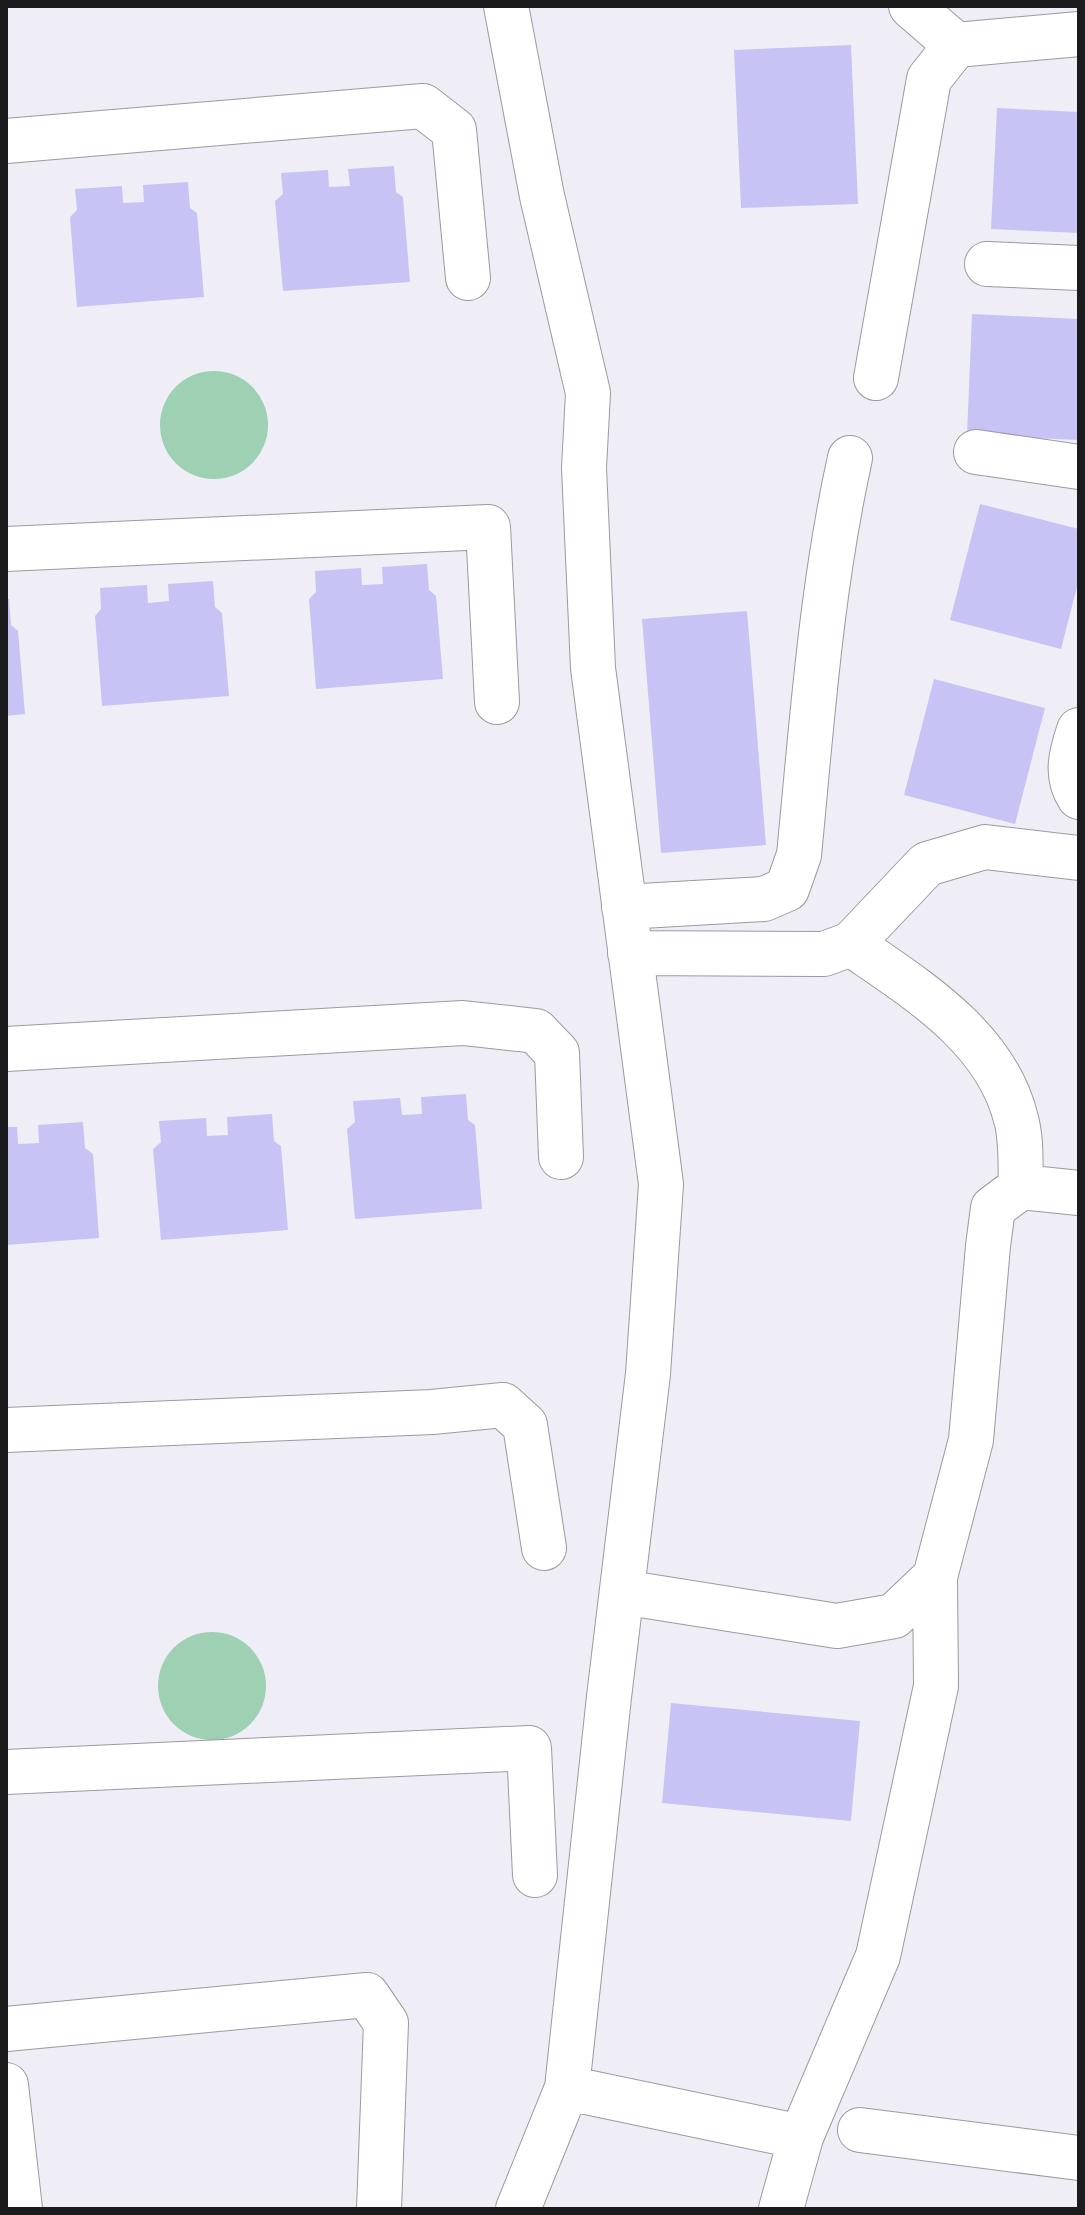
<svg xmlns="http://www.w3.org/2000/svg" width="1085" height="2215" font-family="'Zilla Slab',serif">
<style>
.green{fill:#9ed1b4}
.building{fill:#c8c3f5}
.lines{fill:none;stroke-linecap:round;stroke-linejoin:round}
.minor-casing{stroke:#9a9aa1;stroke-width:46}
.minor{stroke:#fff;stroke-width:44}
</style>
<rect width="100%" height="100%" fill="#efeef6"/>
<path class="green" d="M160 425a54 54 0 1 1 108 0a54 54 0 1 1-108 0Z
M158 1686a54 54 0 1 1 108 0a54 54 0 1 1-108 0Z"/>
<path class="building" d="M851,45L858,204L741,208L734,50Z
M997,108L1079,112V233L991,229Z
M394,166L396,192L403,197L410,282L283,291L275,201L283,194L281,173L328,170L329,187L350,186L348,169Z
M188,182L190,208L197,213L204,297L77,307L70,217L77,210L75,189L122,186L123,203L144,202L143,185Z
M972,314L1079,319V440L967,435Z
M980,504L1079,529V579L1061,649L950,620Z
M427,564L429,590L436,596L443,679L316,689L309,599L316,592L315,571L361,568L362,585L383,584L382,567Z
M213,581L215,607L222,613L229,696L102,706L95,616L101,609L100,588L147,585L148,603L169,601L168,584Z
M6,599H9L11,625L18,631L25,714L6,716Z
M747,611L766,845L661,853L642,619Z
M934,679L1045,708L1015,824L904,795Z
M466,1094L468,1120L475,1125L482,1209L355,1219L347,1129L355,1122L353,1101L400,1098L402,1115L422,1114L421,1097Z
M272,1114L274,1141L281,1146L288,1230L161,1240L153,1149L161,1142L159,1121L206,1118L207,1136L228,1135L227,1117Z
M83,1122L85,1148L93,1154L99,1238L6,1245V1127H17L18,1144L39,1143L38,1125Z
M671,1703L860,1721L851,1821L662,1803Z"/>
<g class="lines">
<defs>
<path id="minor" d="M506,6L542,196L588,393L584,468L593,668L661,1184L648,1374L609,1697L567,2088L518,2209
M911,6L956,45
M6,141L423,106L454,130L468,278
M987,264L1079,268
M876,378L929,79L956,45L1079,34
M976,452L1079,467
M6,549L488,527L497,702
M1079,730C1071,754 1065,775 1079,797
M624,907L764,899L787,889L799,855C812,722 821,589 850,458
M851,944C916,989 996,1037 1016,1119C1022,1140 1020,1165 1021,1187
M630,953L824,954L851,944L927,864L985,847L1079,858
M6,1049L463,1023L536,1031L557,1053L561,1157
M6,1430L432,1412L503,1405L525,1425L544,1548
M622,1592L837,1626L894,1616L935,1577L971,1440L988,1246L993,1208L1021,1187L1079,1193
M6,1772L529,1748L535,1875
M6,2029L367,1995L386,2023L379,2209
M6,2085L20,2209
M567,2088L801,2137
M860,2130L1079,2158
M781,2209L801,2137L878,1956L936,1686L935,1577"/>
</defs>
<use href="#minor" class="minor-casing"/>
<use href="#minor" class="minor"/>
</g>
<rect width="1085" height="2215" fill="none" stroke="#1b1b1e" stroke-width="16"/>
</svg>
